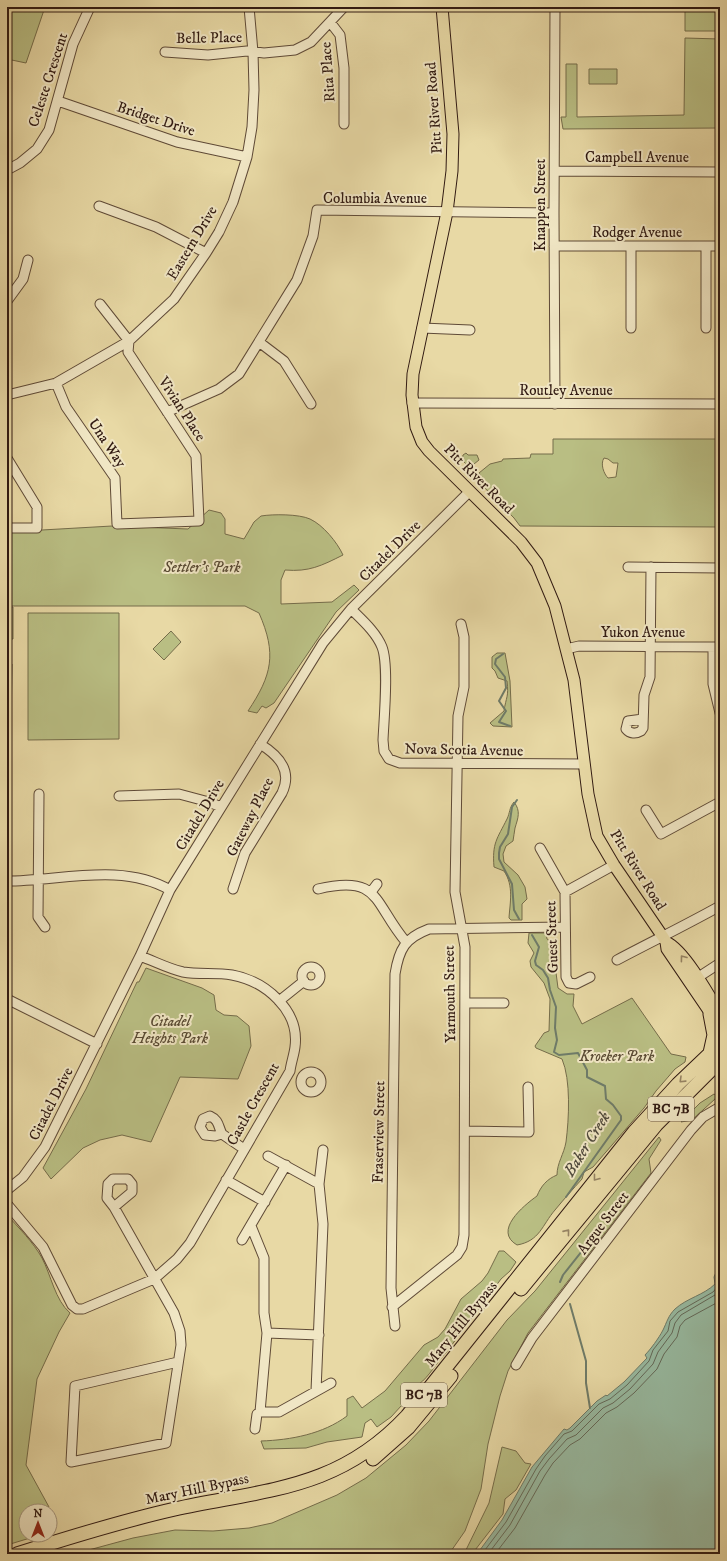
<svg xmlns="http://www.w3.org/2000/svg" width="727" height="1561" font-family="'IM FELL DW Pica',serif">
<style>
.green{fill:#b9be83;stroke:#756c4a;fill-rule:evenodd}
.water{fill:#98bba2;stroke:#6f7b68}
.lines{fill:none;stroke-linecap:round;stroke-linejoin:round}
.shore{stroke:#646a5a;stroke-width:1}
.stream{stroke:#6f7b68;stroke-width:2}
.minor-casing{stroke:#5f4a37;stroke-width:11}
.major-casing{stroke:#311a12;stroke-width:13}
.highway-casing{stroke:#311a12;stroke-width:15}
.minor{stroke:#f0e6c4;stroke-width:9}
.major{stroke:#e8d9a5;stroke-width:11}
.highway{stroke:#e8d9a5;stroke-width:13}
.oneway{stroke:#968363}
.labels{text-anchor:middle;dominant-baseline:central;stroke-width:4;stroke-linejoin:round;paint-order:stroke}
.shield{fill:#f0e6c4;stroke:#6a5747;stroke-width:1}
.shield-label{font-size:14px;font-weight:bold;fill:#311a12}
.street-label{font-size:15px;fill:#311a12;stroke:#f0e6c4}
.park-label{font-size:15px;font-style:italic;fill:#5a4b34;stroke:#f0e6c4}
.water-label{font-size:16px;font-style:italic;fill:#504a3d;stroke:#f0e6c4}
</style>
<rect width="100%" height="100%" fill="#e8d9a5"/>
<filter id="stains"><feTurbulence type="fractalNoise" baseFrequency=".005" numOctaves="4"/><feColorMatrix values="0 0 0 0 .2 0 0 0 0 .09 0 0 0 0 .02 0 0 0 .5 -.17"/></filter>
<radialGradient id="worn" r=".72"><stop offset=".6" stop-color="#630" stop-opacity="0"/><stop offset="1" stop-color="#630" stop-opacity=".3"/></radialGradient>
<path class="green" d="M7,7H45L26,63L7,59Z
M685,7H720V31H685Z
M685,38L720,39V128L563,129L561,117H566V64H577V117L684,115Z
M589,69H617V84H589Z
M553,439H720V527L520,526L514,518L479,482L481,477L479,473L490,464L502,461L503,459L530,458L531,454H553ZM604,458L608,459L613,463H618L616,477L608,478C604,474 600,464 604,458Z
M466,453L468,455H477L479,460L474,464H466L462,460L463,455Z
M209,510L221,513L225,519V534L244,539L254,522L261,516C273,514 299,514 310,519C323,525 337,542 343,555C321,566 309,572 285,570L281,580V604L332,602L354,585L359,590L336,612L274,703L266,708L262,706L257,713L248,711C272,675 277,654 259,613L245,606H7V532L112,526L188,529Z
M7,607H13V639H7Z
M28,613H119V739L28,740Z
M171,631L181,642L164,660L153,649Z
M497,653H505L510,681L512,727L493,726L490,723L504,711C506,697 509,697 507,681L498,678L495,671L492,668V657Z
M7,664H12L11,725H7Z
M514,802C521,811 518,818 515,828C514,832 514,837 513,841L506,846L503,854L504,862L518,875L525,887L527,899L522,904V920H511L509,918C510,902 514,886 504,871L494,867C492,843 497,839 507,819C510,813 509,808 514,802Z
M529,933H546L547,939L552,942L558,988L567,994H574L573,1006L582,1024L632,998L671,1054L686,1057L685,1062L675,1069L656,1091L644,1108L593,1167L584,1172L582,1179C573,1189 564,1199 555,1210C542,1225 540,1241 517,1245C493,1231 523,1206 537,1196C541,1186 547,1179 557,1175C557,1163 564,1154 566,1142C569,1119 571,1080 562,1059L536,1048L535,1046L544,1033L549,1031L550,999L544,983L531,967L530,961L534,953L528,943Z
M146,968L202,988L214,995L216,1010L224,1015L237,1016L249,1026L251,1046L238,1079L180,1077L151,1142L122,1135L100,1140L83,1148L51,1179L43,1168L86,1089L137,982H139Z
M714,1094L717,1096L715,1099L692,1120L681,1122L700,1103Z
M659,1137L661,1140L649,1159L651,1173L528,1333L508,1371L500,1396L488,1444L481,1489L465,1531L449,1554H74L133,1538L175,1530L213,1531L249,1528L272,1523L337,1495L366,1478L406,1445L429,1421L507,1320L535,1291Z
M7,1215C19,1228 33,1242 42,1258C51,1275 55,1300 70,1313L59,1332L37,1379L26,1465L49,1507L43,1508L44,1511H26V1535H40L7,1545Z
M499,1251H504L516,1262L510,1271L501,1279L445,1354C436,1363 429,1377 419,1384C416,1386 411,1387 407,1389L402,1405L391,1417L377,1427L371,1419L365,1423L362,1437L327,1442L306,1448L264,1449L261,1441C291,1440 323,1434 347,1416V1399L353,1396L362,1408L385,1391L424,1345L438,1337L445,1329L461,1299L482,1281L488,1273Z
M502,1447L516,1451L525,1463L531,1464L516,1490L505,1499L503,1514L472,1554H464L489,1503Z"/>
<path class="water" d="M718,1268H720V1554H477L502,1520L532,1467L564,1429L567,1430L570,1428L597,1401L606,1395L607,1396L624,1382L647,1358L645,1355C650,1350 659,1338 663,1330C667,1322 668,1316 675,1309C687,1298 704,1295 715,1284L714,1277Z"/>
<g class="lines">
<path class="shore" d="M482,1554L506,1522L536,1469L545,1456L564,1434L572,1431L599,1404L610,1399L627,1385L649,1361L653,1350L668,1331L670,1321L678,1312L713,1292L719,1285L718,1277L720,1273
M488,1554L510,1525L540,1471L549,1459L567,1439L576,1435L603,1408L613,1403L630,1389L653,1364L658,1352L672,1333L675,1323L681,1315L720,1292
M495,1554L515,1528L545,1475L553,1463L570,1445L580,1439L606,1413L617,1407L634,1393L657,1369L664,1354L677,1337L680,1326L685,1320L720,1301"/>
<path class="stream" d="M503,654L496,659L495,664L505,677L506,688L499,701L506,711L499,722L510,726
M517,800L512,807L508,834L500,847L499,853V859L512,884L514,910L519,919
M532,935L539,947L535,961L536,965L543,970L548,978L550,990L556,1007L555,1028L557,1040L554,1052L559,1055L578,1053L587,1070V1077L605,1086L606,1099L613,1105L621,1116V1120L566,1197
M560,1282L563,1275L601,1227
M570,1304L586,1361V1383L590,1408"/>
<defs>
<path id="minor" d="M330,22L340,35L344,68V124
M165,52L208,55L247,51L264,53L295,50L311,42L344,7
M58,101L177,142L247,157
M7,170L20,163L37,149L49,130L73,44L90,7
M555,171L720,172
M99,206L156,227L206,253
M554,246H720
M631,246V328
M706,246V328
M7,301L23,279L28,260
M422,328L470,330
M259,342L284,361L311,404
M56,383L66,407L115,478L117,524L199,521L196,456L128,352L129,341L100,304
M7,395L56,383L129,341L174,299L206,253L219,232L233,202L247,157L252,127L254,90L253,52L249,7
M412,403L720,404
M555,404L554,213L555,7
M167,412L219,389L239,374L297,280L313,236L317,210L554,213
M7,458L37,507V528H7
M628,567L720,568
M351,609C362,620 376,632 382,647C389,665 384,718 383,740L384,751L389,759L400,763L584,764
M713,647V684L720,713
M566,649L579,646L720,647
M643,719L628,721L626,729C630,734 636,734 641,731L643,728L644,695L650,677L651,567
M39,794L38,917L45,927
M119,796L179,794L209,802L221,807
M646,810L661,834L720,802
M540,848L565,892L566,977L569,983L576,984L590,977
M7,881C60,881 122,862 170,890
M233,889L245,853L282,793C293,770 278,755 260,744
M318,889C381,874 373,903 406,942
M371,892L377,884
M565,892L614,865
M617,960C651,942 686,925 720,906
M302 976a9 9 0 1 1 18 0a9 9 0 1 1-18 0Z
M697,978L720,963
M7,999L97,1044
M279,1001L304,981
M465,1003H504
M301 1082a10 10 0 1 1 20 0a10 10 0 1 1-20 0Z
M465,1131L529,1132L528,1087
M222,1134L215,1136L205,1135L200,1127L203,1119L210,1116C219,1120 218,1126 222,1134L244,1149
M268,1156L319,1184
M226,1180L265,1202
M7,1190L23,1177L45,1147L140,956L170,890L323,643L351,609L470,491
M7,1204L43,1247L72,1305L77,1309H83L154,1279L177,1259L190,1243L290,1071C291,1063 294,1055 295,1047C300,1010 265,981 232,975C216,972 199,975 183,972C169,969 154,961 140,956
M114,1207L107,1198L108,1184L113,1179H128L132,1184V1192L114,1207L174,1313L180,1331L181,1345L166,1443L71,1462L75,1386L178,1362
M251,1226L264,1258V1313L267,1333L260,1412L257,1414L255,1429
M242,1240L286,1165
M392,1307L457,1255L462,1247L464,1235L465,947L455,892L458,716L464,687V637L461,624
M395,1326L391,1288L395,974C399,949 405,938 429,929L565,927
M267,1333L319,1335
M516,1365L532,1338L691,1130L703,1117L720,1107
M316,1391L323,1224L319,1184L323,1150
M260,1412H279L331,1383"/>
<path id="major" d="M442,7L453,134L452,171L447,212L413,374L412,395L416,427L422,442L429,451L521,542L537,563L555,606L574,680L588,794L597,836L614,865L663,937L666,942L667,949L720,1027
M666,942C684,950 709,995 720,1014"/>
<path id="highway" d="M710,1053L714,1035L710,1014
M521,1289L656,1125L720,1061
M373,1459L408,1428L451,1376
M17,1554C70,1537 122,1521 175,1509C267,1489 338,1490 407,1416L634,1132L678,1084L720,1044"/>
</defs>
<use href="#minor" class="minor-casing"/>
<use href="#major" class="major-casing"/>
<use href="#highway" class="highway-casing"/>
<use href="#minor" class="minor"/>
<use href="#major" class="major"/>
<use href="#highway" class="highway"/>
</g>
<defs><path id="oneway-chevron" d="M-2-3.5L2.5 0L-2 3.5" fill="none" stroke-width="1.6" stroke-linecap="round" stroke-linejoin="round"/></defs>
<g class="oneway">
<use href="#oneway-chevron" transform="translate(683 958) rotate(-127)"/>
<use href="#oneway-chevron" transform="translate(682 1080) rotate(136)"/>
<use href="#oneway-chevron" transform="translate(596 1178) rotate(128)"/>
<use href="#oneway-chevron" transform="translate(567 1232) rotate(-51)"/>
</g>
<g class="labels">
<g class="shield">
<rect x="648" y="1097" width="46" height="24" rx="3"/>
<rect x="401" y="1383" width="46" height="24" rx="3"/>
</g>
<g class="shield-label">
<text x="671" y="1109">BC 7B</text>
<text x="424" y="1395">BC 7B</text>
</g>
<g class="street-label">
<text transform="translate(209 38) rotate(-1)">Belle Place</text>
<text transform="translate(328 72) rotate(-94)">Rita Place</text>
<text transform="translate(48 80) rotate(-72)">Celeste Crescent</text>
<text transform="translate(434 108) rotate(-94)">Pitt River Road</text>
<text transform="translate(156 119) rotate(18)">Bridget Drive</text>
<text x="637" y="157">Campbell Avenue</text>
<text x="375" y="198">Columbia Avenue</text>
<text transform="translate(540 205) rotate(-90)">Knappen Street</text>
<text x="637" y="232">Rodger Avenue</text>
<text transform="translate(192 243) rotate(-59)">Eastern Drive</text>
<text x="566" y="390">Routley Avenue</text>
<text transform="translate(182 409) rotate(57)">Vivian Place</text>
<text transform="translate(107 443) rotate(56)">Una Way</text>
<text transform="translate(479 479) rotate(45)">Pitt River Road</text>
<text transform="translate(390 551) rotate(-45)">Citadel Drive</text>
<text x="643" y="632">Yukon Avenue</text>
<text transform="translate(464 750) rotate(1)">Nova Scotia Avenue</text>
<text transform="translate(200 815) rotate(-59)">Citadel Drive</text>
<text transform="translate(250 817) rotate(-63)">Gateway Place</text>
<text transform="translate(638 870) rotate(58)">Pitt River Road</text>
<text transform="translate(552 937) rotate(-92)">Guest Street</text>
<text transform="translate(450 994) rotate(-91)">Yarmouth Street</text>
<text transform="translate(51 1104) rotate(-63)">Citadel Drive</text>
<text transform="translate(253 1104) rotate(-61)">Castle Crescent</text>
<text transform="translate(379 1132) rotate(-89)">Fraserview Street</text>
<text transform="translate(603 1223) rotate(-53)">Argue Street</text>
<text transform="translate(461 1324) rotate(-51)">Mary Hill Bypass</text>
<text transform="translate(197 1489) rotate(-12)">Mary Hill Bypass</text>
</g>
<g class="park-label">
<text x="202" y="567">Settler's Park</text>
<text x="170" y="1021">Citadel<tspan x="170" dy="17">Heights Park</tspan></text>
<text x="617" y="1056">Kroeker Park</text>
</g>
<g class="water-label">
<text transform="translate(587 1144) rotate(-58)">Baker Creek</text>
</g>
</g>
<rect width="727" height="1561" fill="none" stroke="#e8d9a5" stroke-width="24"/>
<rect x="8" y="8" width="711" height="1545" fill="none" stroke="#311a12" stroke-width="2"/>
<rect x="12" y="12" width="703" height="1537" fill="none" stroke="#311a12"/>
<g transform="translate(38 1523)"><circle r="19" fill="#f0e6c4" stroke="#a4947d"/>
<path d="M0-3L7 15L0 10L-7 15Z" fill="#8f2418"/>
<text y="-6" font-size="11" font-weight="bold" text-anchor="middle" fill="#311a12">N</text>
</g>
<rect width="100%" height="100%" filter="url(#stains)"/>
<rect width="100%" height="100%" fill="url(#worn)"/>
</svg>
